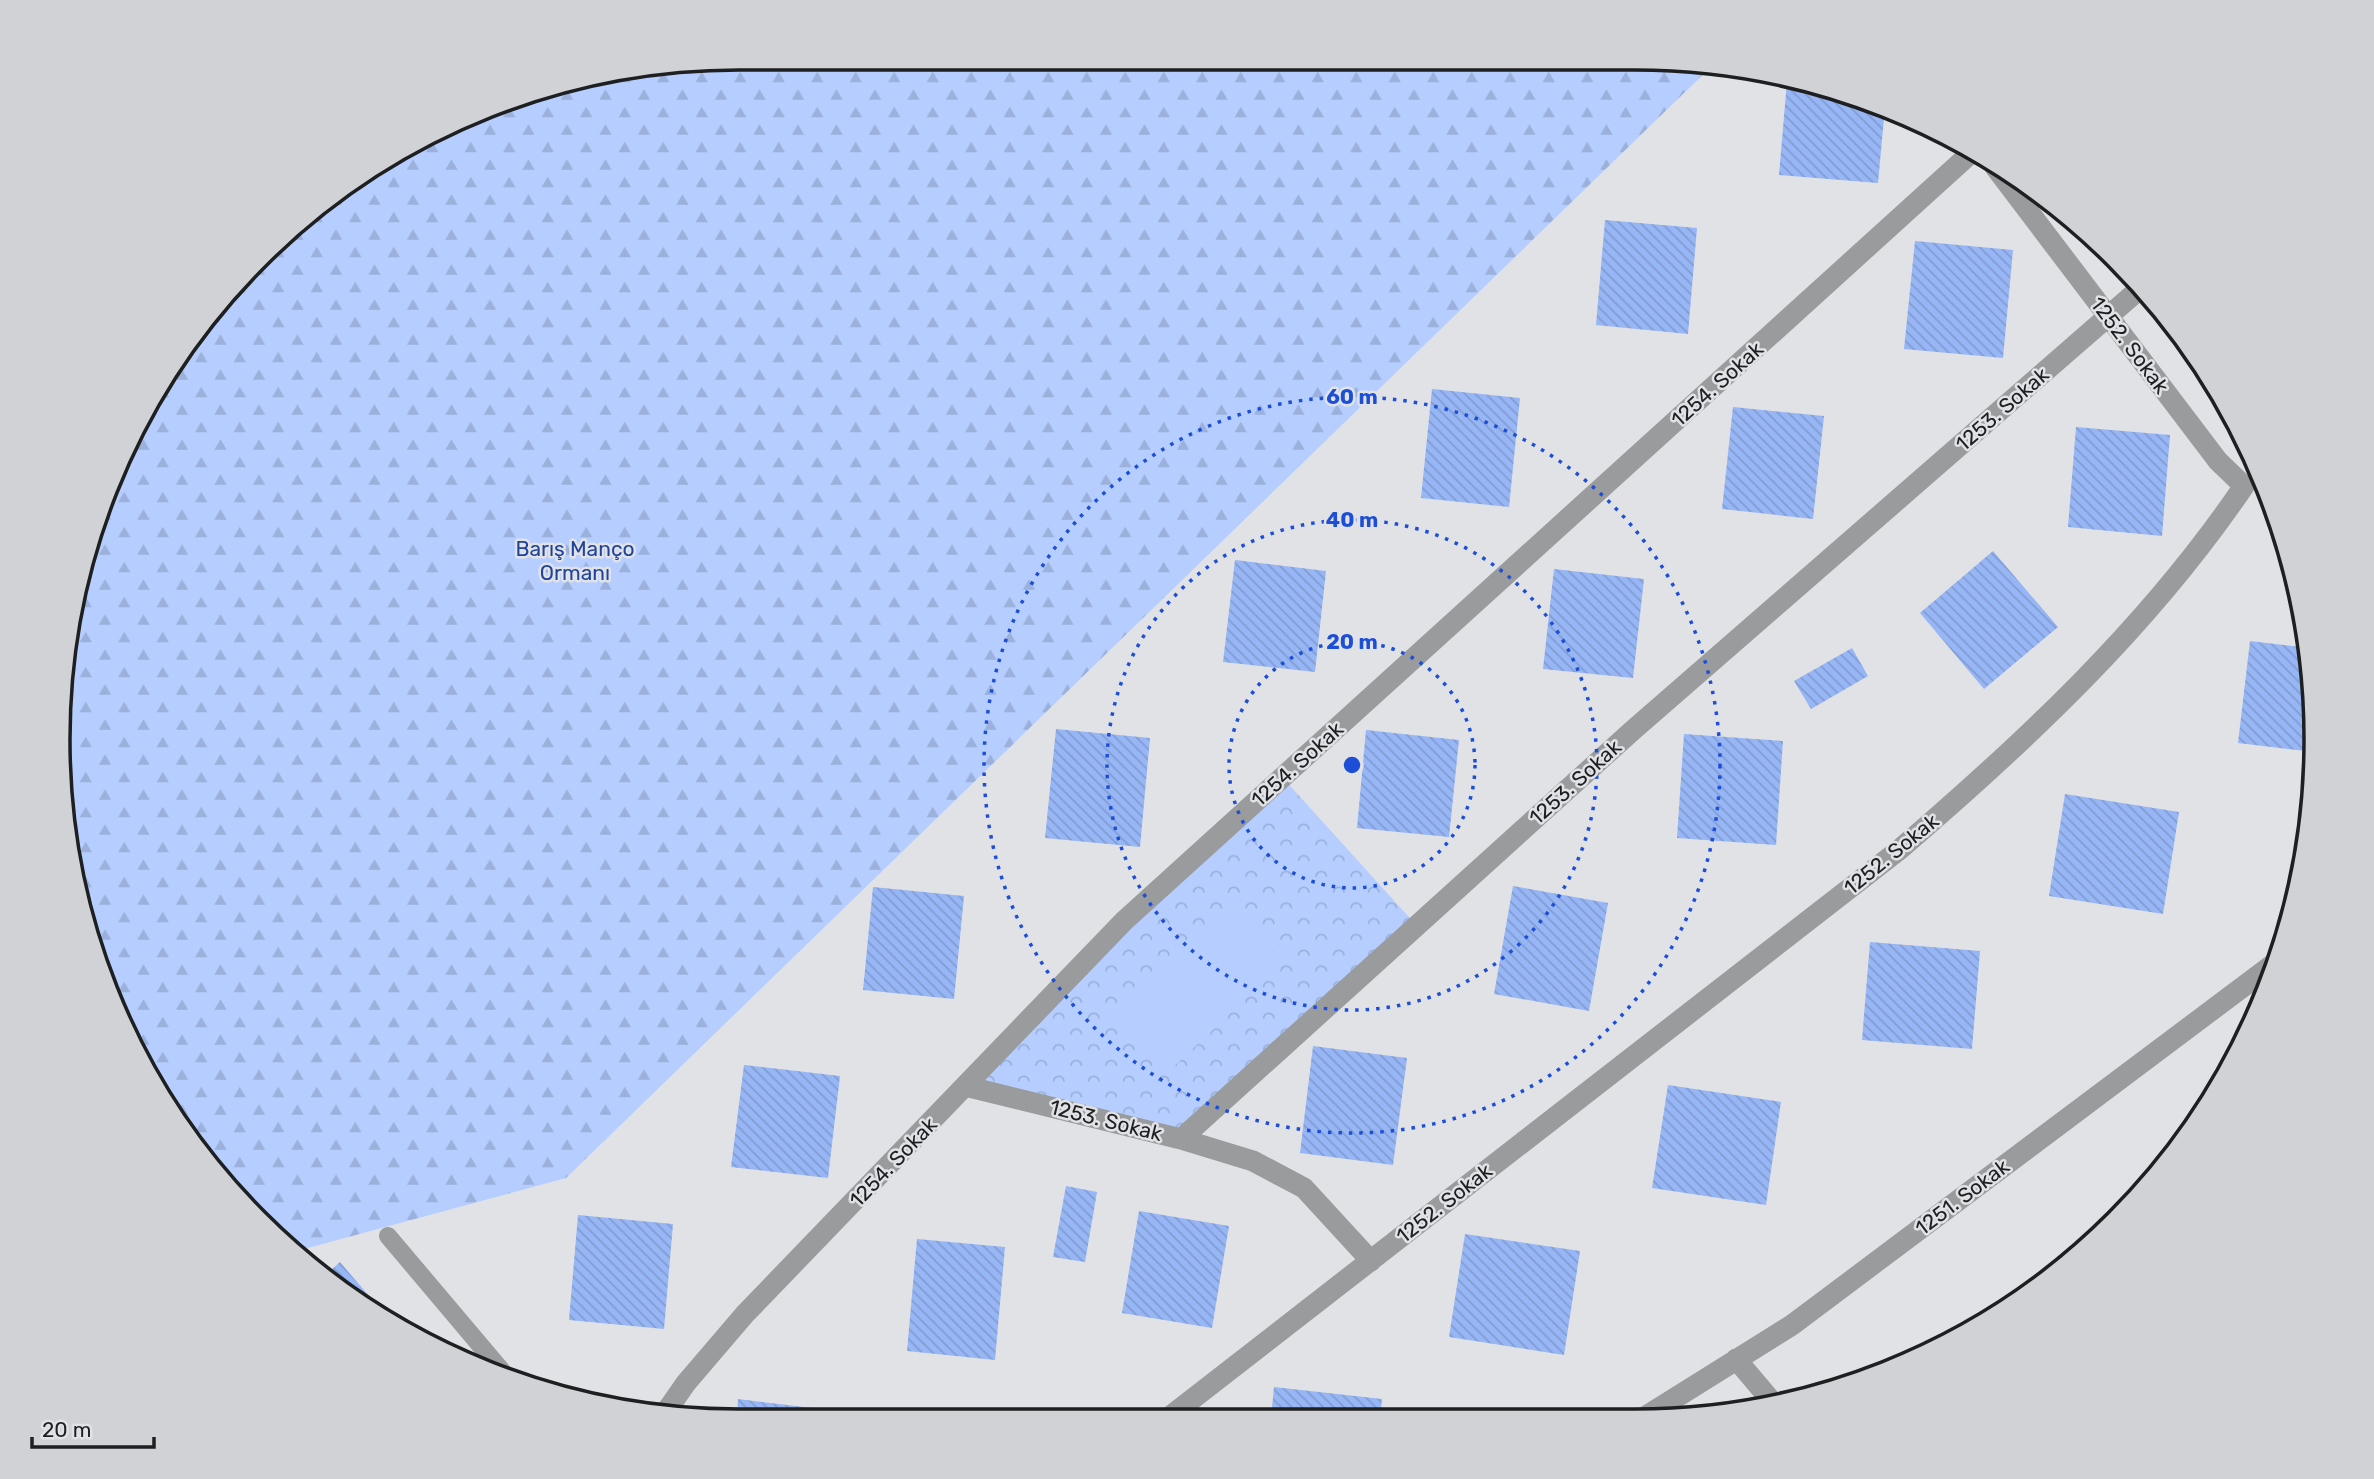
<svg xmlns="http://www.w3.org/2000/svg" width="2374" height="1479" font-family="Rubik,sans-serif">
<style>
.forest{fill:url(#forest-firs)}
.park{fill:url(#park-crowns)}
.pitch{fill:#b5ceff}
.building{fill:url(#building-back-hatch)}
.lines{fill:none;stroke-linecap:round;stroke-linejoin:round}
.lane{stroke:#9a9b9c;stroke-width:18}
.street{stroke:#9a9b9c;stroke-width:21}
.ring{fill:none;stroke:#1d4ed8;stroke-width:3.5;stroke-dasharray:3.5 7}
.labels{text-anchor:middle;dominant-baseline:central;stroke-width:5;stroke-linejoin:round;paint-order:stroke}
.street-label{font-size:21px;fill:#1e1f21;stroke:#e0e2e6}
.park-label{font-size:21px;fill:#1e439b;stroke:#e0e2e6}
.rim{fill:none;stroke:#1e1f21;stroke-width:3.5}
.centre{fill:#1d4ed8;stroke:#e0e2e6;stroke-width:3.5}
.ring-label{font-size:21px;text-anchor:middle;font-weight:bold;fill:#1d4ed8;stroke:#e0e2e6;stroke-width:5;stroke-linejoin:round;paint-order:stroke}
</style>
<defs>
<pattern id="forest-firs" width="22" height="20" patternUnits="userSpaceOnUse" patternTransform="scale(1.75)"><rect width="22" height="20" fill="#b5ceff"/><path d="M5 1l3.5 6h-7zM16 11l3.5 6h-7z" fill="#9bb0da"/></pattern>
<pattern id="park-crowns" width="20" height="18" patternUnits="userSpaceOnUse" patternTransform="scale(1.75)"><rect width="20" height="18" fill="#b5ceff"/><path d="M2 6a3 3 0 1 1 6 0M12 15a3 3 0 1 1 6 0" fill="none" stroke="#9bb0da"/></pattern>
<pattern id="building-back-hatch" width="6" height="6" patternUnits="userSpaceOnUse" patternTransform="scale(1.75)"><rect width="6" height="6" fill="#97b6f5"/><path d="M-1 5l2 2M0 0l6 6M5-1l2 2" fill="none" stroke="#829cd2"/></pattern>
</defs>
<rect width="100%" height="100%" fill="#e0e2e6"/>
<path class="forest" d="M740,58L1715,63L566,1178L293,1252L257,1221L173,1119L94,958L64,829L58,739L94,521L173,360L257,258L325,198L438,128L521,94Z"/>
<path class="park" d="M1283,778L1417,926L1181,1139L965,1086Z"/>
<path class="pitch" d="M1232,909L1284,963L1169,1071L1113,1012Z"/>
<path class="building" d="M1787,81L1885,107L1878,183L1779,175Z
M1605,220L1697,228L1688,334L1596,325Z
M1915,241L2013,250L2003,358L1904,349Z
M1432,389L1520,398L1509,507L1421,498Z
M1733,407L1824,416L1813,519L1722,509Z
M2076,427L2170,435L2162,536L2068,527Z
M1993,551L2058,627L1984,689L1920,613Z
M1235,560L1326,571L1315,672L1223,662Z
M1554,569L1644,579L1633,678L1543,669Z
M2250,641L2310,648L2314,752L2238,743Z
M1852,648L1868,676L1811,709L1794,681Z
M1056,729L1150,738L1140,847L1045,838Z
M1366,730L1459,740L1449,837L1357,828Z
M1684,734L1783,741L1776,845L1677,838Z
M2065,794L2179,812L2163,914L2049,896Z
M1513,886L1608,903L1589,1011L1494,994Z
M873,887L964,896L954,999L863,990Z
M1870,942L1980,951L1972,1049L1862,1040Z
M1313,1046L1407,1058L1393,1165L1300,1153Z
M744,1065L840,1076L828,1178L731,1167Z
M1668,1085L1781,1102L1766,1205L1652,1188Z
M1066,1186L1097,1192L1085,1262L1053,1257Z
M1139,1211L1229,1226L1212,1328L1122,1313Z
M578,1215L673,1224L664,1329L569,1320Z
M1465,1234L1580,1251L1564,1355L1449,1337Z
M917,1239L1005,1247L995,1360L907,1351Z
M340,1262L386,1316L322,1278Z
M1274,1387L1382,1399L1380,1419L1271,1418Z
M738,1399L829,1410V1416H737Z"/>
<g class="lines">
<path class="lane" d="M388,1236L507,1377"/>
<path class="street" d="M965,1086L1181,1139L1632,731L2143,286
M1181,1139L1253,1161L1304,1188L1371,1261
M1736,1359L1774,1404
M663,1416L686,1383L745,1314L1124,921L1971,153
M1168,1418L1899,850C2027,740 2149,626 2244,486L2218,461L1995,167
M1640,1420L1792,1325L2276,962"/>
</g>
<g class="ring">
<circle cx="1352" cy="765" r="123"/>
<circle cx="1352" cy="765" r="245"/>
<circle cx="1352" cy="765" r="368"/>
</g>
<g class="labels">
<g class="street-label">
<text transform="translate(2130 345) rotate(53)">1252. Sokak</text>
<text transform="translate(1717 384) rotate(-42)">1254. Sokak</text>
<text transform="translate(2002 409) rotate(-41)">1253. Sokak</text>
<text transform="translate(1297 764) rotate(-42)">1254. Sokak</text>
<text transform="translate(1575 782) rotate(-42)">1253. Sokak</text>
<text transform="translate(1891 854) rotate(-39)">1252. Sokak</text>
<text transform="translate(1106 1120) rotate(14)">1253. Sokak</text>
<text transform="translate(893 1162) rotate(-46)">1254. Sokak</text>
<text transform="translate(1962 1197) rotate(-37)">1251. Sokak</text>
<text transform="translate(1444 1203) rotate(-38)">1252. Sokak</text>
</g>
<g class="park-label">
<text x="575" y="548">Barış Manço<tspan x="575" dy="24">Ormanı</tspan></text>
</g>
</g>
<path d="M0 0H2374V1479H0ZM739 70H1635A669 669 0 0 1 2304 739V740A669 669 0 0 1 1635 1409H739A669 669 0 0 1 70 740V739A669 669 0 0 1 739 70Z" fill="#d0d2d6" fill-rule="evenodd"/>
<path class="rim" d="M739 70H1635A669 669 0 0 1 2304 739V740A669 669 0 0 1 1635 1409H739A669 669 0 0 1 70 740V739A669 669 0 0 1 739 70Z"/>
<circle cx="1352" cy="765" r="10" class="centre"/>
<g class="ring-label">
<text x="1352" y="404">60 m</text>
<text x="1352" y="527">40 m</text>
<text x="1352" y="649">20 m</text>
</g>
<path d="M32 1437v10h122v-10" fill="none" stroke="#1e1f21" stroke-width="3.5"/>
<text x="42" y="1437" font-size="21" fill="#1e1f21" stroke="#e0e2e6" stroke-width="5" paint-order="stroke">20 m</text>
</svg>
